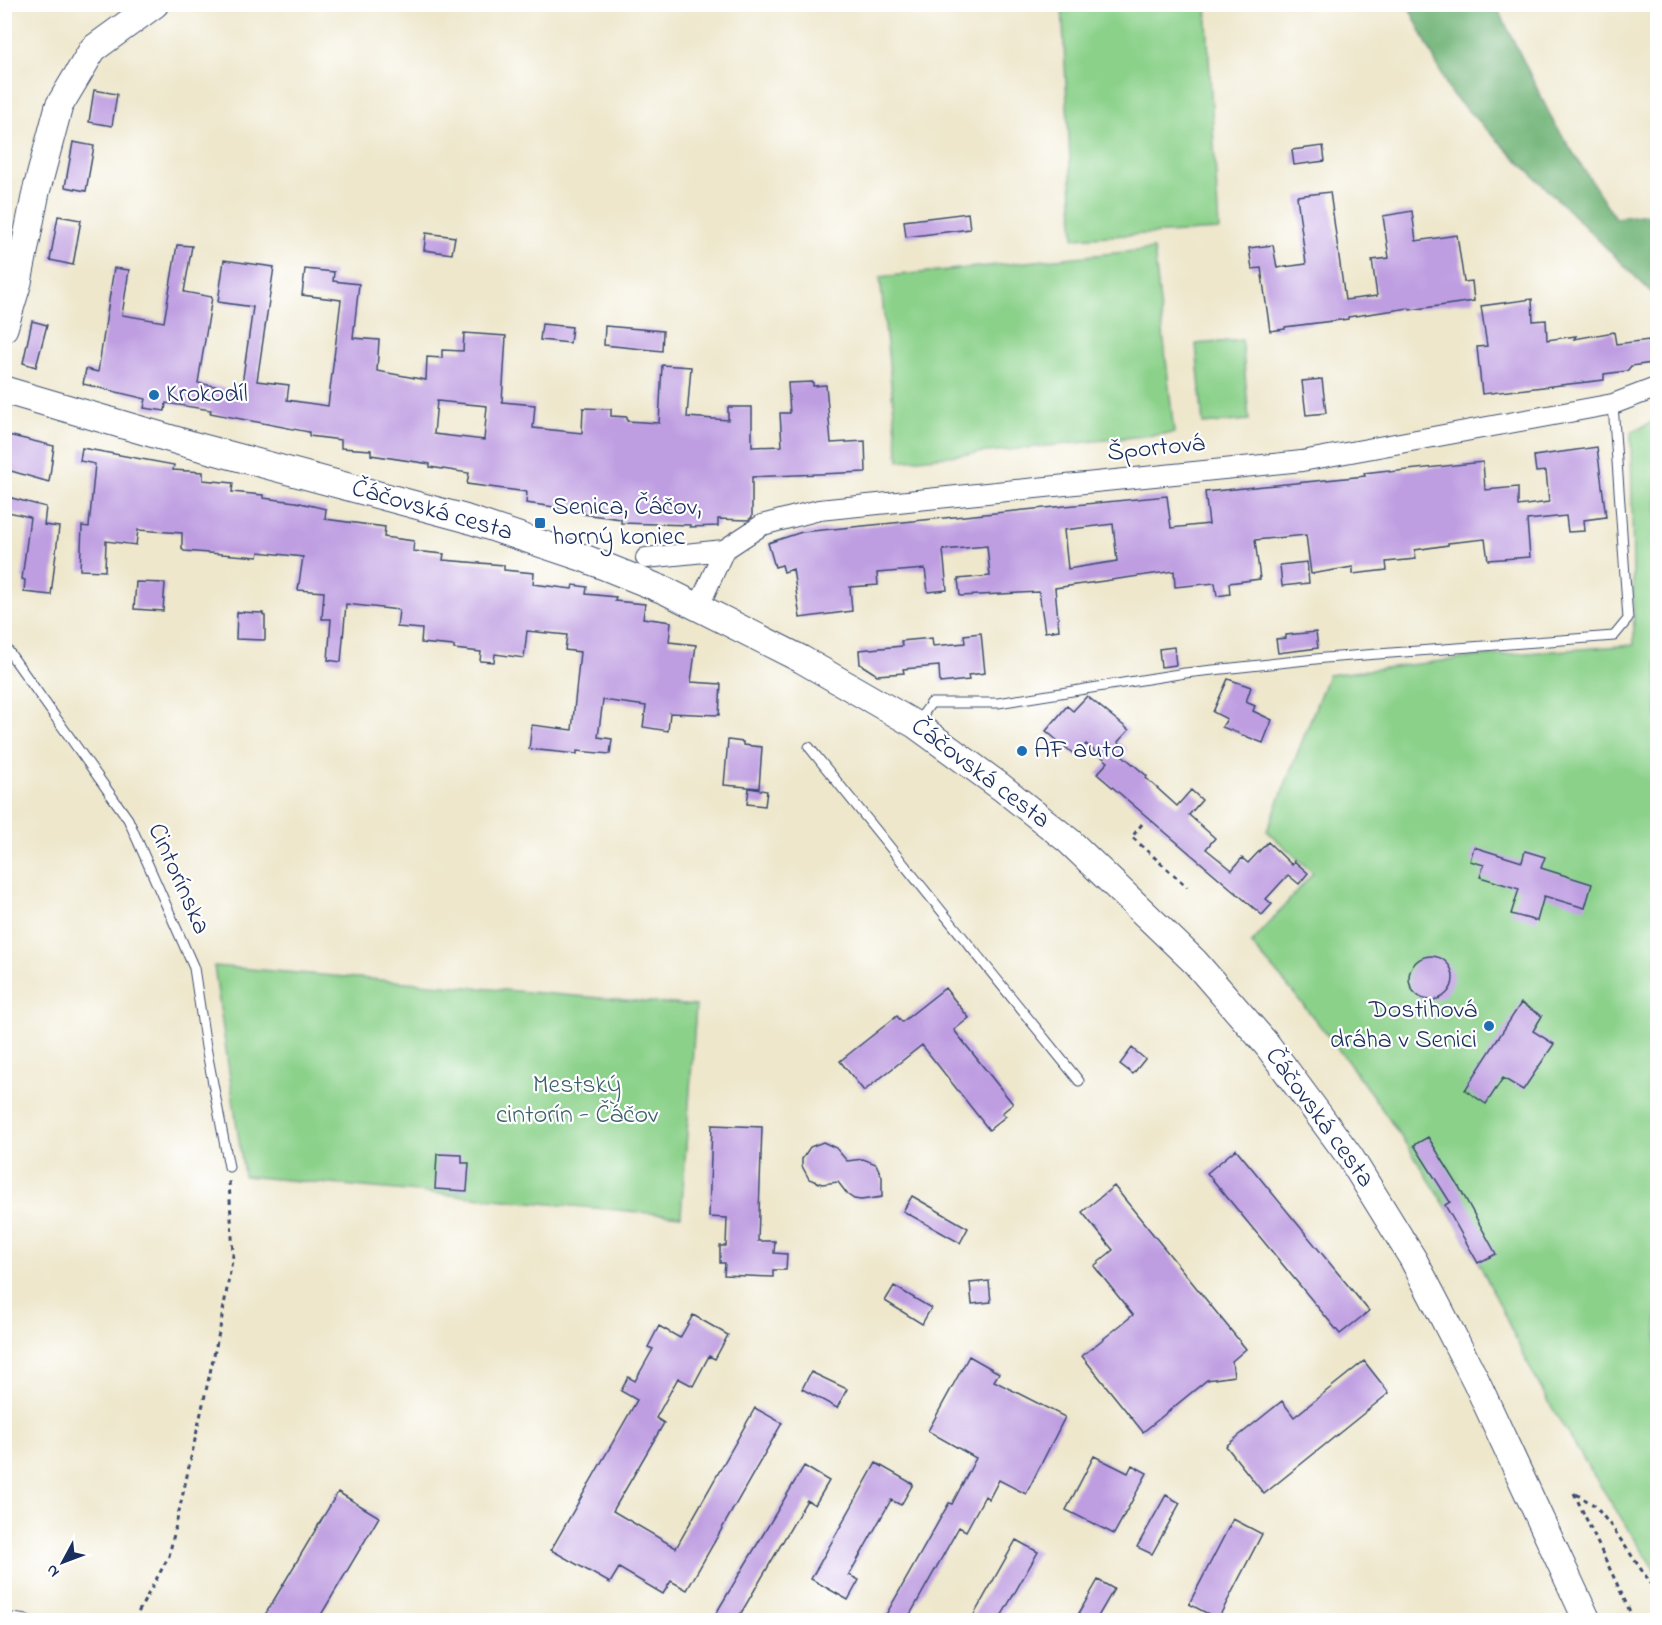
<svg xmlns="http://www.w3.org/2000/svg" width="1662" height="1625" font-family="'Indie Flower',sans-serif">
<style>
.green{fill:#8bd18a;stroke:#538074;stroke-width:1.5}
.forest{fill:#70b376;stroke:#46716a;stroke-width:1.5}
.building{fill:#be9de1;fill-rule:evenodd}
.lines{fill:none;stroke-linecap:round;stroke-linejoin:round}
.lane-casing{stroke:#3b4b6e;stroke-width:11}
.street-casing{stroke:#3b4b6e;stroke-width:22}
.secondary-casing{stroke:#3b4b6e;stroke-width:29}
.path{stroke:#3b4b6e;stroke-width:3;stroke-dasharray:4.5 4.5;stroke-linecap:butt}
.lane{stroke:#fff;stroke-width:9}
.street{stroke:#fff;stroke-width:20}
.secondary{stroke:#fff;stroke-width:27}
.poi-dot{fill:#1f6fb2;stroke:#fff;stroke-width:2}
.labels{text-anchor:middle;dominant-baseline:central;stroke-width:4.5;stroke-linejoin:round;paint-order:stroke}
.poi-label{font-size:26px;fill:#1b2f5e;stroke:#fff;text-anchor:start}
.street-label{font-size:26px;fill:#1b2f5e;stroke:#fff}
.park-label{font-size:26px;fill:#3d606b;stroke:#fff}
</style>
<rect width="100%" height="100%" fill="#fff"/>
<filter id="ink" filterUnits="userSpaceOnUse"><feTurbulence type="fractalNoise" baseFrequency=".0167" numOctaves="2"/><feDisplacementMap in="SourceGraphic" scale="12" xChannelSelector="R" yChannelSelector="G"/><feConvolveMatrix kernelMatrix="1 2 1 2 8 2 1 2 1" color-interpolation-filters="sRGB"/></filter>
<filter id="wash" filterUnits="userSpaceOnUse"><feTurbulence type="fractalNoise" baseFrequency=".008" numOctaves="4" result="noise"/><feDisplacementMap in="SourceGraphic" scale="24" xChannelSelector="R" yChannelSelector="G"/><feGaussianBlur stdDeviation="1.35" result="paint"/><feColorMatrix in="noise" values="0 0 0 0 0 0 0 0 0 0 0 0 0 0 0 0 0 1.4 0 .05"/><feComposite in="paint" operator="in"/></filter>
<g filter="url(#wash)">
<rect width="100%" height="100%" fill="#eee7cc"/>
<path class="green" d="M1062,5H1206L1219,230L1074,238Z
M1154,249L1174,433L899,461L880,277Z
M1242,340L1249,420L1203,424L1196,344Z
M1657,420V1574C1619,1513 1577,1453 1542,1390C1518,1348 1500,1302 1477,1260C1413,1146 1338,1041 1251,944L1313,873L1267,831L1328,675L1475,657L1634,645L1631,432Z
M214,966L696,1006L681,1216L244,1176Z"/>
<path class="forest" d="M1408,5H1496L1554,123L1615,218L1657,213V298L1451,94Z"/>
<g id="blocks">
<path class="building" d="M94,90L117,94L112,126L89,122Z
M73,142L94,146L86,191L65,187Z
M1323,146L1325,161L1294,165L1292,150Z
M1330,192L1345,300L1377,296L1372,260L1389,258L1383,216L1412,211L1416,241L1457,235L1464,282L1472,281L1474,301L1410,310L1409,308L1348,317V319L1285,327V329L1270,331L1261,268L1252,269L1249,248L1273,245L1277,268L1306,264L1297,196Z
M968,213L970,229L906,237L904,221Z
M58,216L81,220L73,265L50,260Z
M426,233L455,237L452,254L424,250Z
M177,245L192,246L184,292L212,297L198,383L241,391L253,307L218,302L224,260L274,267L257,381L289,385L287,400L328,406L341,300L302,295L305,269L334,272L333,281L359,284L353,338L379,340L377,371L426,380L427,357L442,358V350L463,351L464,333L506,336L502,402L535,405L533,428L582,433L583,408L611,409V416L627,417V421L659,423L662,365L691,367L687,417L728,420V407H752V447L782,446L780,413H790L788,383L813,382V386L826,385L831,443L865,441L866,472L752,477V517L748,520L718,519V526L690,527V525L621,523V519L583,514L584,511L526,503L527,492L467,484L469,473L430,467V464L371,455V450L341,448V440L309,436V432L210,413L211,410L166,403L165,411L144,408L146,399L83,384L86,369L98,372L114,268L129,270L122,315L164,322ZM437,401L487,406L484,440L434,434Z
M1532,299L1533,321L1546,320L1547,340L1576,336L1574,339L1614,332L1616,344L1649,340L1652,363L1631,366L1627,371L1604,374V380L1482,394L1477,347L1487,346L1481,306Z
M32,321L47,325L36,367L23,363Z
M542,324L572,327L570,343L540,340Z
M605,326L663,331L662,351L604,345Z
M1322,379L1326,413L1306,415L1302,381Z
M4,434L54,446L49,482L4,469Z
M1597,447L1606,517L1584,520L1585,531L1568,532L1566,516L1527,520L1530,557L1488,560L1485,539L1448,543V545L1415,550L1416,559L1386,562L1387,570L1353,574V567L1311,574L1306,535L1255,540L1260,579L1229,583L1230,594L1217,596L1215,583L1175,587L1174,571L1055,588L1059,630L1045,632L1039,592L960,596L958,579L990,576L987,546L943,550L947,590L928,592L925,569L877,573L878,585L850,587L852,611L800,618L793,569L784,572L782,565L775,567L768,543L802,532L1167,496L1171,528L1209,524L1205,492L1365,476L1364,473L1389,470V472L1483,462L1485,490L1518,487V506L1549,502L1546,471L1536,472L1534,456ZM1113,524L1117,561L1068,569L1064,530Z
M82,448L174,465L173,470L203,472V480L233,483L232,492L263,495V498L296,502L326,509L325,519L385,527L384,537L414,541L413,551L444,554L443,560L504,565V570L534,573L533,584L572,589L573,585L587,587L586,594L616,597L615,601L645,604L643,618L671,622L669,642L696,645L691,682L721,684L719,715L670,713L668,731L643,727L646,706L603,700L598,737L612,739L610,754L577,751V754L529,749L532,725L572,730L580,652L565,650L567,635L527,631L524,658L495,654L494,662L480,661L481,652L454,649V646L421,643L422,629L397,627L399,610L346,604L341,662L328,660L331,619H322L324,592L298,590L303,557L259,552L258,557L184,551L182,549V533L138,530L136,545L106,541L105,571L80,570L82,526L89,527L95,464L80,461Z
M4,496L46,507L44,525L59,527L51,595L24,592L25,580L22,579L30,517L4,511Z
M1307,562L1309,583L1282,586L1280,565Z
M136,582L165,583L163,611L134,609Z
M237,612L263,613V615L265,616V640L236,639Z
M1316,632L1318,648L1278,653L1276,639L1286,638V635Z
M981,633L985,673L968,675L969,680L940,683L939,666L903,669L904,673L877,675L860,664L859,650L902,646L901,641L932,638L933,646L965,643L964,635Z
M1174,647L1176,665L1161,667L1159,649Z
M1228,679L1251,687L1246,702L1255,706L1253,711L1272,720L1263,743L1222,727L1227,719L1213,712Z
M1087,696L1129,730L1118,742L1127,749L1122,755L1147,776L1146,778L1177,806L1191,790L1202,800L1189,815L1215,838L1206,849L1232,870L1242,858L1248,863L1268,842L1292,865L1294,861L1308,873L1299,884L1288,875L1266,899L1272,904L1262,915L1097,774L1108,762L1086,744L1076,756L1046,731L1067,706L1073,711Z
M728,740L743,742V745L762,747L759,788L724,785Z
M749,788L767,791L765,806L747,804Z
M1474,847L1522,862L1525,851L1545,857L1541,868L1592,884L1585,908L1544,896L1537,921L1511,914L1519,889L1480,877L1484,865L1470,861Z
M1409 978a22 22 0 1 1 44 0a22 22 0 1 1-44 0Z
M945,988L969,1018L954,1030L1013,1104L1002,1113L1006,1116L989,1130L922,1045L864,1091L840,1061L897,1016L902,1022Z
M1521,1003L1542,1016L1533,1031L1554,1044L1523,1090L1503,1078L1486,1104L1465,1090Z
M1132,1048L1145,1059L1133,1074L1120,1064Z
M712,1125L762,1127L758,1241H775L774,1253L787,1254L786,1270H773V1277L724,1275L725,1263H720V1246H726L727,1218L709,1217Z
M1428,1137L1459,1187L1496,1254L1478,1263L1445,1205L1450,1202L1414,1145Z
M823,1142L836,1148L847,1161L863,1159L876,1164L882,1177V1197L861,1200L854,1199L848,1195L838,1182L822,1184L809,1179L802,1166V1159L810,1147Z
M1236,1149L1369,1311L1340,1334L1207,1173Z
M437,1154L462,1155V1163H469L467,1191L435,1189Z
M1114,1186L1246,1349L1232,1361L1234,1376L1207,1380L1143,1432L1082,1356L1133,1315L1094,1266L1113,1250L1082,1212Z
M912,1196L968,1228L960,1243L903,1211Z
M989,1281L991,1302L972,1304L970,1283Z
M894,1286L931,1308L922,1324L885,1301Z
M693,1315L728,1335L715,1359L709,1356L693,1386L678,1378L656,1418L664,1423L613,1511L676,1548L755,1408L782,1423L687,1590L671,1581L663,1594L619,1568L610,1583L551,1550L637,1400L621,1391L628,1377L635,1381L653,1349L648,1347L659,1326L680,1338Z
M969,1356L999,1373L994,1381L1065,1417L1026,1494L999,1480L989,1499L985,1496L966,1531L959,1527L907,1620H883L949,1503L952,1504L976,1458L928,1431Z
M1364,1361L1389,1393L1264,1494L1226,1446L1282,1401L1294,1417Z
M811,1372L847,1389L837,1408L802,1389Z
M1094,1456L1128,1473L1132,1465L1147,1473L1114,1534L1066,1510Z
M876,1463L913,1484L901,1505L891,1500L849,1575L859,1580L848,1600L811,1579Z
M804,1466L829,1481L815,1505L807,1500L737,1620H712Z
M338,1492L379,1517L318,1620H262Z
M1166,1495L1180,1503L1152,1554L1137,1547Z
M1233,1519L1262,1534L1218,1619L1189,1604Z
M1016,1540L1038,1552L999,1620H971Z
M1098,1580L1114,1589L1096,1620H1075Z"/>
</g>
</g>
<g filter="url(#ink)">
<use href="#blocks" fill-opacity="0" stroke="#3b4b6e" stroke-width="1.5"/>
<g class="lines">
<defs>
<path id="lane" d="M4,645L128,819L194,968L206,1047L229,1167
M917,723L931,703H998L1185,673L1325,658L1614,636L1628,619L1613,404
M809,747L1079,1081
M4,1617L27,1620"/>
<path id="street" d="M646,558L724,550
M699,606L724,550L762,525L819,510L1302,461L1613,404L1658,387"/>
<path id="secondary" d="M4,328L18,282L36,192L59,106L93,49L155,4
M4,390L192,445L464,518L584,558L666,591L801,659L916,725L1001,787L1069,841L1195,962L1268,1046L1350,1157L1413,1259L1436,1303L1476,1381L1587,1620"/>
</defs>
<use href="#lane" class="lane-casing"/>
<use href="#street" class="street-casing"/>
<use href="#secondary" class="secondary-casing"/>
<path class="path" d="M1142,824L1132,837L1187,887
M1574,1493L1634,1620
M1576,1494L1594,1505L1612,1527L1658,1594
M134,1620L169,1556L220,1328L233,1255L229,1181"/>
<use href="#lane" class="lane"/>
<use href="#street" class="street"/>
<use href="#secondary" class="secondary"/>
</g>
</g>
<g class="poi-dot">
<circle cx="154" cy="395" r="6"/>
<rect x="534" y="517" width="12" height="12" rx="3"/>
<circle cx="1022" cy="751" r="6"/>
<circle cx="1489" cy="1026" r="6"/>
</g>
<g class="labels">
<g class="poi-label">
<text x="166" y="395">Krokodíl</text>
<text x="552" y="508">Senica, Čáčov,<tspan x="552" dy="30">horný koniec</tspan></text>
<text x="1034" y="751">AF auto</text>
<text x="1477" y="1011" text-anchor="end">Dostihová<tspan x="1477" dy="30">dráha v Senici</tspan></text>
</g>
<g class="street-label">
<text transform="translate(1156 449) rotate(-6)">Športová</text>
<text transform="translate(432 511) rotate(16)">Čáčovská cesta</text>
<text transform="translate(980 774) rotate(37)">Čáčovská cesta</text>
<text transform="translate(178 879) rotate(66)">Cintorínska</text>
<text transform="translate(1319 1118) rotate(54)">Čáčovská cesta</text>
</g>
<g class="park-label">
<text x="577" y="1086">Mestský<tspan x="577" dy="30">cintorín - Čáčov</tspan></text>
</g>
</g>
<rect width="1662" height="1625" fill="none" stroke="#fff" stroke-width="24"/>
<g transform="translate(63 1562) rotate(229)" stroke="#ffffff" stroke-width="4.5" paint-order="stroke">
<path d="M0-4.5L10 22L0 15L-10 22Z" fill="#1b2f5e"/>
<text y="-9" font-size="16" font-weight="bold" text-anchor="middle" fill="#1b2f5e">N</text>
</g>
</svg>
